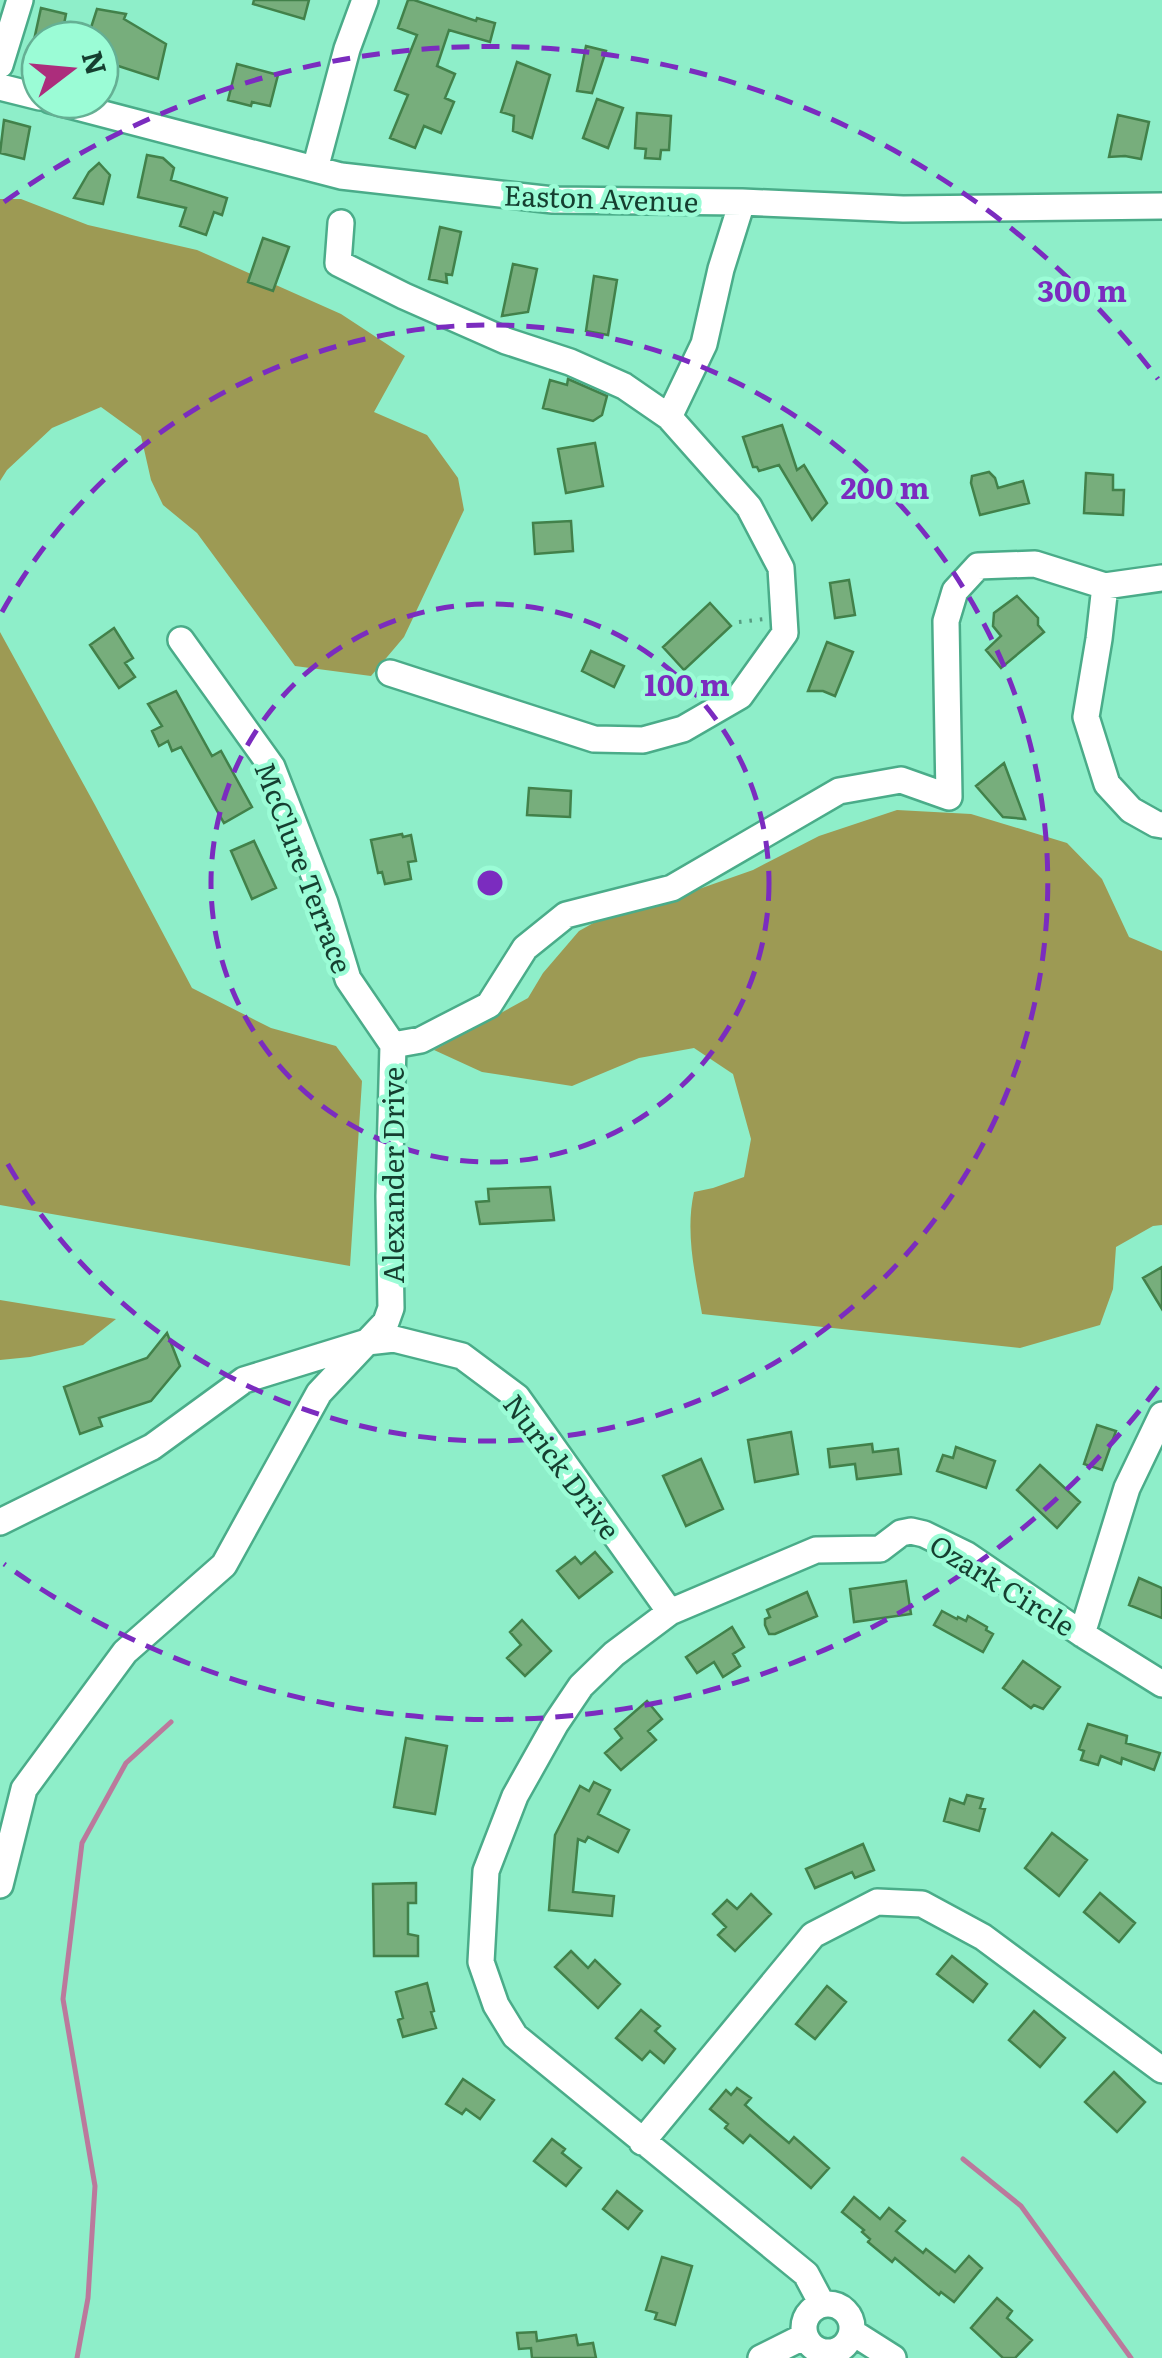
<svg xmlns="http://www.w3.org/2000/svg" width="1162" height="2358" font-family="Literata,serif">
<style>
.forest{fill:#9d9a54}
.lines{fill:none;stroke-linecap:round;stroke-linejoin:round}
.stream{stroke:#bb799c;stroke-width:5}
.building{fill:#77ae7c;stroke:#42814a;stroke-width:2.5}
.minor-casing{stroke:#4aac89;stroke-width:30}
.path{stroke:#559c81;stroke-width:4;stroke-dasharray:2.5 8;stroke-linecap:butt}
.minor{stroke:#fff;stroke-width:25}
.ring{fill:none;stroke:#7b2cbf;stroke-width:5;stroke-dasharray:18 12}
.labels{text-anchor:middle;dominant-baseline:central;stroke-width:9;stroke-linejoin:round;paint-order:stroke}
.street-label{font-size:28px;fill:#153f30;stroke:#9bfcd6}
.centre{fill:#7b2cbf;stroke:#9bfcd6;stroke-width:5}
.ring-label{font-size:30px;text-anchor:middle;font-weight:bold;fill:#7b2cbf;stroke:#9bfcd6;stroke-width:9;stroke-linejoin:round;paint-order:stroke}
</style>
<rect width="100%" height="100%" fill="#8eeec9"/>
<path class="forest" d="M0,199H21L88,225L197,250L341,314L405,356L374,412L427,435L458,478L464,510L404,637L371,676L295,666L197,533L163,505L151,480L141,436L101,407L52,428L7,470L0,481Z
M0,632L95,805L192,988L271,1028L336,1046L362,1081L350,1266L0,1205Z
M897,810L971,814L1067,843L1102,879L1129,937L1162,951V1225L1153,1226L1116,1247L1113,1289L1100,1325L1020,1348L702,1314C695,1273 685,1233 694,1192L713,1188L744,1177L751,1139L733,1074L694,1048L639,1058L572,1086L482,1072L434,1050L528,998L543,973L579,931L622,907L682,895L753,870L819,836Z
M0,1300L116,1319L83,1345L30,1357L0,1360Z"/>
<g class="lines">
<path class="stream" d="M963,2159L1021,2206L1131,2358
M77,2358L88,2298L95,2186L63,1999L82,1843L126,1763L171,1722"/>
</g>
<path class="building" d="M254,0H309L304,19L253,4Z
M408,0H414L476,21L477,18L495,23L490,42L449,30L437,66L455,74L445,98L454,102L441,133L424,126L415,148L390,138L408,95L395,90L417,35L398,28Z
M41,8L66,14L61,40H34Z
M97,9L126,14L124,19L166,44L158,79L100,60V40H87Z
M586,46L606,51L592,93L577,91Z
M517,62L550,75L532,138L513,131L514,116L501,112Z
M237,64L278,75L270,106L252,102L251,106L228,100Z
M597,99L623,108L608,148L583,138Z
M637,113L671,116L669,150H661L660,159L645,158L646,149L635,148Z
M1118,115L1149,122L1141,159L1125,156L1109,157Z
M4,120L30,127L24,159L0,153Z
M147,155L163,158L174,168L171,180L227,198L222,215L214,212L206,235L180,226L186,208L138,197Z
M99,163L110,175L103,204L74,198L89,172Z
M440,227L461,232L452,275L446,274L447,283L429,279Z
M263,238L289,247L273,291L248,282Z
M513,264L537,269L528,312L502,316Z
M594,276L617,280L608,335L586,331Z
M568,379L607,396L602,415L593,421L543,408L550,380L567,385Z
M782,425L797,470L804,465L827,503L812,520L779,465L759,471L757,467H753L743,437Z
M595,443L603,486L566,493L558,449Z
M989,472L995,478L998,488L1023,481L1029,503L980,515L971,483L972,476Z
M1086,473L1113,475V490H1124L1123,515L1084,513Z
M571,521L573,551L535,554L533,523Z
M849,580L855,615L835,618L830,583Z
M1017,596L1038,618V625L1044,632L1001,668L986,650L1001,636L993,626L994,613Z
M710,603L731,626L684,670L663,647Z
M114,628L133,658L125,663L135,677L119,688L90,645Z
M827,642L853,652L835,696L823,691H808Z
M591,651L624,666L614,687L582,671Z
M176,691L212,756L221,751L252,807L224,823L181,747L172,751L168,741L159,746L152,731L162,726L148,704Z
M1004,763L1025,819L1003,817L976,786Z
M529,788L571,791L570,817L527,815Z
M402,834L403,837L411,835L416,861L408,862L411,879L385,884L382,872L378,873L371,840Z
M254,841L276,888L252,899L231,851Z
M550,1187L554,1220L480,1224L476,1202L489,1201L488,1189Z
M1162,1267V1309L1143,1278Z
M167,1333L180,1366L151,1401L99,1418L102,1426L80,1434L64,1387L147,1358Z
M1097,1425L1116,1431L1102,1470L1084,1464Z
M791,1432L798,1474L755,1482L748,1440Z
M872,1444L873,1452L898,1449L901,1474L857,1479L855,1464L830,1467L828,1449Z
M956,1447L995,1461L986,1488L937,1471L943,1455L953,1458Z
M701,1459L723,1509L686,1526L663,1476Z
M1040,1465L1080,1502L1057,1528L1017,1490Z
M595,1552L612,1572L579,1598L557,1571L575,1557L581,1564Z
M1139,1578L1162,1588V1618L1129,1605Z
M906,1581L911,1614L854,1622L850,1589Z
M807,1592L817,1616L775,1634H769L765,1625V1619L770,1617L767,1610Z
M942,1611L957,1619L958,1617L966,1621L968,1616L987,1627L986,1630L993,1634L983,1652L934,1625Z
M522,1620L551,1651L525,1676L507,1658L521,1645L510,1632Z
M732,1627L744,1647L733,1654L740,1666L723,1677L714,1662L697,1673L686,1657Z
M1023,1661L1060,1687L1043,1709L1034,1705L1031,1708L1003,1688Z
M647,1701L662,1719L648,1731L656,1740L621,1770L605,1753L622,1738L615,1729Z
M1088,1724L1127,1736L1126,1743L1160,1753L1154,1770L1122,1758L1121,1764L1101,1756L1098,1765L1081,1760L1084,1751L1079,1749Z
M406,1738L447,1746L435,1814L394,1807Z
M594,1782L610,1790L598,1814L629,1830L618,1852L588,1837L585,1842L578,1839L573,1892L614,1896L612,1916L549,1910L555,1835L580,1786L589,1791Z
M967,1795L983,1799L980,1808L985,1809L979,1831L944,1821L950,1799L964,1804Z
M1052,1833L1087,1860L1059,1896L1025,1868Z
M863,1844L874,1870L855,1878L852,1872L815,1888L806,1869Z
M416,1883V1903H408V1934L418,1936V1956H374L373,1884Z
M1100,1893L1135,1923L1119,1942L1084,1912Z
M751,1894L771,1914L735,1951L718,1935L726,1927L713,1914L727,1900L737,1909Z
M571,1951L588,1968L595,1960L620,1984L598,2008L555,1967Z
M952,1956L987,1984L973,2002L937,1974Z
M427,1983L434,2011L431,2012L436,2028L403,2037L398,2020L403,2018L396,1992Z
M827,1986L846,2002L815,2039L796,2024Z
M641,2010L660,2026L655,2031L675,2049L664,2063L650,2051L642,2060L616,2038Z
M1034,2011L1065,2038L1040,2067L1009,2040Z
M1114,2072L1145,2102L1117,2132L1085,2102Z
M463,2079L494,2100L480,2119L466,2109L462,2114L446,2104Z
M737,2088L751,2098L745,2105L762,2120L789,2143L794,2137L829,2168L811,2188L750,2135L743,2143L725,2128L728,2124L710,2109L726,2090L731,2095Z
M552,2139L565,2149L562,2153L581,2168L566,2186L534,2161Z
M617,2191L642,2211L628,2229L603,2209Z
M854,2197L880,2219L889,2208L905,2221L896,2231L923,2253L926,2249L955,2272L969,2256L982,2268L954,2302L941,2292L939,2295L895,2258L892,2262L868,2242L870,2239L862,2232L864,2230L842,2212Z
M662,2257L692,2266L675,2325L655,2319L657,2313L646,2310Z
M997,2298L1012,2311L1007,2318L1032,2340L1015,2358H1003L971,2328Z
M536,2332L537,2341L576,2335L578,2345L593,2343L596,2358H532L531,2348L519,2349L517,2333Z"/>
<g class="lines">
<defs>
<path id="minor" d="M0,65L20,0
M0,87L40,97
M50,100L341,176L553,200L742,202L903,209L1162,206
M315,169L347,49L365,0
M341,223L338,263L404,296L506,341L570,362L624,386L669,417
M1105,586L1099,639L1086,717L1107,784L1131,810L1156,824L1162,825
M181,640L272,767L325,903L348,979L393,1045
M390,673L594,739L643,740L683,729L740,696L785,633L781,568L749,507L669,417L704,344L721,269L742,202
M393,1045L421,1040L489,1005L525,948L566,915L672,888L839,791L901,780L949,797L946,621L955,591L978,566L1035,564L1105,586L1162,578
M0,1522L152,1447L244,1380L367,1342L394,1339L462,1356L517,1397L670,1612
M1082,1634L1127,1488L1162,1415
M0,1885L24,1789L125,1652L224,1565L319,1393L386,1322L391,1308L389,1196L393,1045
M642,2142L813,1935L877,1902L922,1904L983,1937L1162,2070
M804 2328a24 24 0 1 1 48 0a24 24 0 1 1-48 0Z
M822,2304L806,2274L515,2036L496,2005L481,1962L486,1871L515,1796L556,1723L581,1686L614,1654L670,1612L816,1550L880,1549L901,1533L911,1531L924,1534L967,1555L1082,1634L1162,1684
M852,2332L893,2358
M761,2358L805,2336"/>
</defs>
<use href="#minor" class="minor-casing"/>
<path class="path" d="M739,622L764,619"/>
<use href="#minor" class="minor"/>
</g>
<g class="ring">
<circle cx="490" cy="883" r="279"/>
<path d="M2 612A558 558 0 1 1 2 1154"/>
<path d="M1158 1387A837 837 0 0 1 4 1564M4 202A837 837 0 0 1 1158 379"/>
</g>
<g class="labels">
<g class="street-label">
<text transform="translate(601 197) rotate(2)">Easton Avenue</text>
<text transform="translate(305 867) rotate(69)">McClure Terrace</text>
<text transform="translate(392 1175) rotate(-90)">Alexander Drive</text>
<text transform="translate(563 1466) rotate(53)">Nurick Drive</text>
<text transform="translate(1003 1584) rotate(32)">Ozark Circle</text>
</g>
</g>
<circle cx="490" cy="883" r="15" class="centre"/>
<g class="ring-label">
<text x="1082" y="302">300 m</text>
<text x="885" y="499">200 m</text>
<text x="687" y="696">100 m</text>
</g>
<g transform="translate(70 70) rotate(74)"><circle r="48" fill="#9bfcd6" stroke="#65b094" stroke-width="2.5"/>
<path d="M0-8L18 38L0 25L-18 38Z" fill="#ac2d7c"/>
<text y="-15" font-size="28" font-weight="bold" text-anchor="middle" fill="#153f30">N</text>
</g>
</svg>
